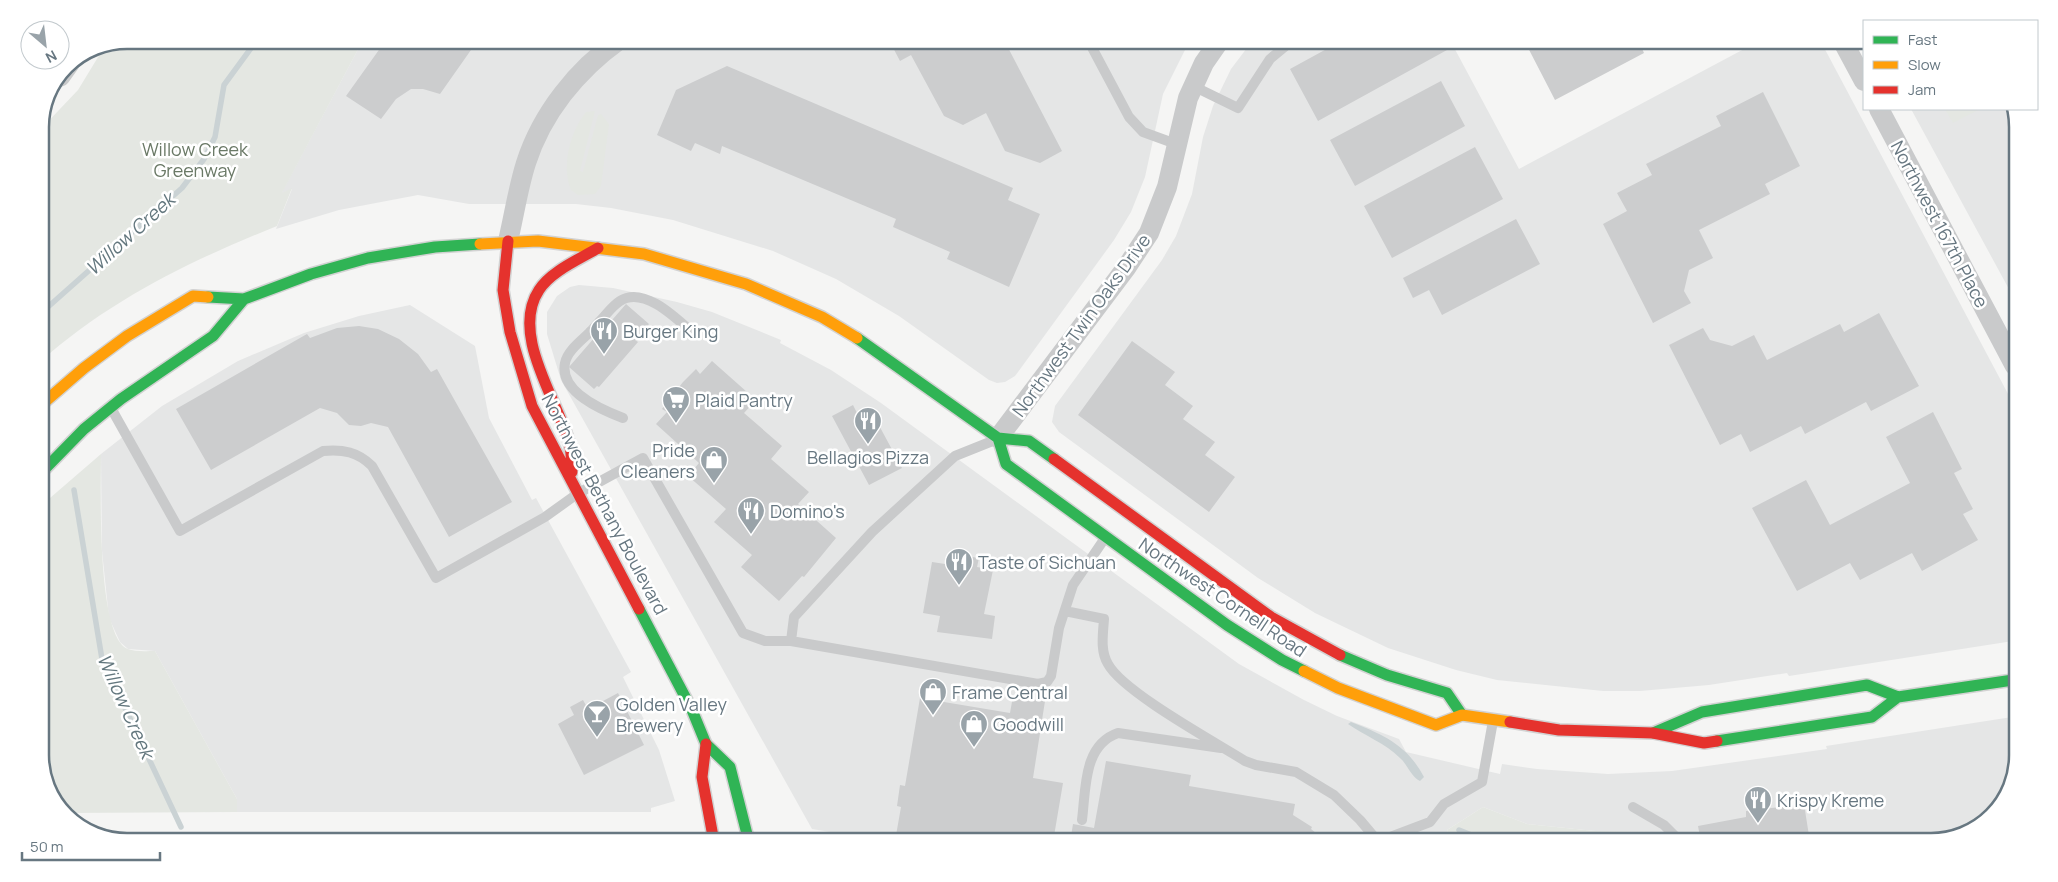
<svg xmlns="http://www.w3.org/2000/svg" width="2058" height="882" font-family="Manrope,sans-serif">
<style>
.built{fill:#e5e6e6}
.green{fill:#e4e7e2}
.water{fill:#cad2d4}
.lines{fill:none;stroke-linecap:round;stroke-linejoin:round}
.stream{stroke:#cad2d4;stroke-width:5.5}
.building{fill:#cccdce}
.fast-casing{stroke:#d2d2d2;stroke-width:14}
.slow-casing{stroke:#d2d2d2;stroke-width:14}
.jam-casing{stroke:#d2d2d2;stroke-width:14}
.lane{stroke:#c9cacb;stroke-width:10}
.street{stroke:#c9cacb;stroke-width:20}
.fast{stroke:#30b455;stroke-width:11}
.slow{stroke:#ff9f0a;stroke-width:11}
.jam{stroke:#e5322d;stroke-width:11}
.labels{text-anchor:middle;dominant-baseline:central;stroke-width:5;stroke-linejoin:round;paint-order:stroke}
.park-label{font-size:18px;fill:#6a7966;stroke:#fff}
.street-label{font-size:18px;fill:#677781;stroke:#fff}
.poi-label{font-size:18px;fill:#677781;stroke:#fff;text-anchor:start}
.water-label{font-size:19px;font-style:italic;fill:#63777e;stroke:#fff}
.rim{fill:none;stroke:#677781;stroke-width:2.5}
</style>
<rect width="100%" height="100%" fill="#f5f5f4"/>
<path class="built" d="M363,40H1190L1163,94L1145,177L1131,212L1114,240L1015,376L1005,382L997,383L989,380L899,316L836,279L773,251L673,220L611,208L576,204H469L418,195L339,210L276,229L292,189L281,194Z
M1253,40H1450L1519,169L1761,40H1820L2015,407L2013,641L1789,676L1787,673L1709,685L1640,691H1603L1497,680L1456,670L1388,648L1315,613L1258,578L1059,432L1052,422L1055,406L1162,260L1176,236L1192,194L1203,137L1213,106L1231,69Z
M1911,109H2013L2018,122L2016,302Z
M579,285L613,288L677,302L712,312L781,340L780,343L831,370L881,403L1239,664L1304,700L1337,716L1399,739L1406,752L1500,774L1502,764L1537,769L1608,774L1672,771L1827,749L1826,746L2012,717L2011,788L1979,827L1931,842H1666L1652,832L1595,831L1527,824L1483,807L1447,830L1454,842H890L812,829L561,380L547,334V312L557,296L570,287Z
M410,305L475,346L489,418L532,500L536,498L631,672L623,677L659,750L675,801L651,808V812H237V799L155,651L128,649L120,642L109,618L102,551L101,454L162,406L238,361L304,333L359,316Z"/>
<path class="green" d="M127,40H363L282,193L292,188L277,226C192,260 109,300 40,362V130L78,90L106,44Z
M1945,109H1980L1953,123Z
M595,111L580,171L583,172L598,115L601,114L609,124L601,186L595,194L578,195L571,190C561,166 570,132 586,112Z
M101,454C101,486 96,637 128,649C135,652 147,651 155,651L237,799V812L65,813L58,808L40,761V524L49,512L50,498Z
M1483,807L1527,824L1595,831L1652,832L1666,842H1454L1447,830Z"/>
<path class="water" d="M1351,722C1384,735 1407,745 1424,777L1420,781C1411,777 1408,765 1400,758C1385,743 1365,736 1348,724Z"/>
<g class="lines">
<path class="stream" d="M40,314L182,188L204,159L215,137L224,85L257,40
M74,490L102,659L181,827
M1459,830L1489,842"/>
</g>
<path class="building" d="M386,40H478L440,94L423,89H411L396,99L381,119L346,96Z
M889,40H1004L1062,151L1040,163L1005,151L986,113L963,125L944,116L911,55L900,61Z
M1343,40H1442L1447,50L1318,121L1290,69Z
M1524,40H1643L1639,42L1644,53L1555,100Z
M727,66L1013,188L1008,200L1040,214L1009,287L947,259L950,252L893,227L896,219L722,146L720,154L695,143L691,151L657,135L676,90Z
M1441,81L1465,126L1355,186L1330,140Z
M1763,92L1800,166L1765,184L1770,194L1699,230L1713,258L1689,270L1684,291L1691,303L1653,323L1603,224L1627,211L1617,193L1652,175L1646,164L1721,126L1716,116Z
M1475,147L1503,199L1392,258L1364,206Z
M1516,219L1540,264L1442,315L1429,290L1413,298L1403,278Z
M626,304L649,324L635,340L638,342L599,387L597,386L594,389L569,367L595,337L586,329L596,318L606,327Z
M1879,313L1919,386L1871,411L1866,402L1805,434L1801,426L1750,452L1741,434L1720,445L1669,345L1703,328L1710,340L1732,346L1754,335L1767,360L1840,324L1844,332Z
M359,326L378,329L399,339L418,354L431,372L437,369L512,502L449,537L388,427L371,423L361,426L349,425L337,413L320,408L211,470L176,409L307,334L310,338L337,328Z
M1132,341L1175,372L1165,385L1193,406L1183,419L1215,442L1205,455L1235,477L1209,512L1078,415Z
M712,361L756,400L744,413L782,446L771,459L809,492L798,504L836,538L804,577L802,576L779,601L741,567L752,555L714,522L726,509L688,476L699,463L656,424L667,412L662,409L683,382L696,369L700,374Z
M853,405L857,413L863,410L869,421L875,418L902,468L869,485L832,416Z
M1933,412L1962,469L1954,473L1973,509L1963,514L1978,540L1922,571L1912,553L1860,580L1850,563L1797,591L1752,508L1806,480L1830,525L1910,483L1886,437Z
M960,555L979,558L977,567L993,570L984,614L995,616L992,639L937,632L940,616L923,613L932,562L958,566Z
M618,693L644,745L584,775L558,724L574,715L570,707L583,700L588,709Z
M1013,696L1045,701L1033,778L1063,783L1053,842L895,841L901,807L897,806L900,785L905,786L920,698L1010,713Z
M1106,761L1191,775L1189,786L1295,804L1293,815L1312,827L1311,829L1327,842H1070L1073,824L1094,828Z
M1804,804L1810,842H1701L1698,826L1746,817V811Z"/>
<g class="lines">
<defs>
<path id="fast" d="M208,297L244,299L311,274L368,258L435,247L480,244
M857,338L998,438L1029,441L1054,459
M998,438L1006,464L1227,625L1282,660L1304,671
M40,474L84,429L121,399L213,336L244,299
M639,609L692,710L706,744L730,767L749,842
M1340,655L1387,675L1447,693L1462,715
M1653,733L1702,712L1867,685L1898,697
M1717,741L1872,717L1898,697L2013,680"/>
<path id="slow" d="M480,244L538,241L644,254L746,284L822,317L857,338
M40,406L84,368L127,336L193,296L208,297
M1304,671L1338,688L1436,725L1462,715L1510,722"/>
<path id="jam" d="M508,241L503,290L510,332L532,406L639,609
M1054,459L1271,617L1340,655
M572,472C571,462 572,451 569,442C557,399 510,334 539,290C551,271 580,259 598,248
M1510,722L1559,730L1653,733L1704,743L1717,741
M706,744L702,777L714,842"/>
</defs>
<use href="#fast" class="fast-casing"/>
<use href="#slow" class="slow-casing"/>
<use href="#jam" class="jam-casing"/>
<path class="lane" d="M1088,40L1129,117L1143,132L1176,144
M1193,86L1238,108L1270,59L1293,40
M600,321C606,315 612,306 620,301C644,285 678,320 695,335
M590,332C582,340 567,351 565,363C559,392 602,410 623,418
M111,408L180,531L323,451C343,449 358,452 372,466L436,578L545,517L577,494L643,458L743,633L765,641H791
M995,440L955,456L872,532L794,617L791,641L1038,684L1047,682L1051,676L1059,628L1073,585L1105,538
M1065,611L1104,619C1103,634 1100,651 1108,664C1123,692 1215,742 1245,761L1256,765L1296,772L1334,795L1360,820L1376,839H1385L1430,822L1444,804L1482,782L1493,721
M1633,807L1664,825L1681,842
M1082,820C1086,789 1083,745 1118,733L1221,748"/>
<path class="street" d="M1842,40L1864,81
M60,77L70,63
M1879,109L2015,366
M508,241C514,216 518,188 526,163C542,113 577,70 619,40
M998,438L1126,268L1149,233L1167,187L1188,98L1204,63L1220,40"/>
<use href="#fast" class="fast"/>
<use href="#slow" class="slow"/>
<use href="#jam" class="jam"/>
</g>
<defs>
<symbol id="restaurant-pin" viewBox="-11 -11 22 30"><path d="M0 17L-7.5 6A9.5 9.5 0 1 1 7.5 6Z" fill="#99a3a9" stroke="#fff"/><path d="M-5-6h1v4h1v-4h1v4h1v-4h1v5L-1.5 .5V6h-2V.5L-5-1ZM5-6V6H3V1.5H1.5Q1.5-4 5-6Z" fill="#fff"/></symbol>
<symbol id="supermarket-pin" viewBox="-11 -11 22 30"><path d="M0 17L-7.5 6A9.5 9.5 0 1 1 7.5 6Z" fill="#99a3a9" stroke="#fff"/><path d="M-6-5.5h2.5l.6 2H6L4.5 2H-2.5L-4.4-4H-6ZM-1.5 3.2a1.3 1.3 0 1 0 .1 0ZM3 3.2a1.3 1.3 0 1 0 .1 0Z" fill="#fff"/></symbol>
<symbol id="shop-pin" viewBox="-11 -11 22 30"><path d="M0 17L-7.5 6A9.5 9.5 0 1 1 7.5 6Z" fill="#99a3a9" stroke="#fff"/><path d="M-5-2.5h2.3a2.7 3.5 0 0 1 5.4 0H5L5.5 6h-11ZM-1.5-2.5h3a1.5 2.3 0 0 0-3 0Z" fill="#fff"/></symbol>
<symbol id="bar-pin" viewBox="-11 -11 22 30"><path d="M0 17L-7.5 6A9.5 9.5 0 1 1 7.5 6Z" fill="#99a3a9" stroke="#fff"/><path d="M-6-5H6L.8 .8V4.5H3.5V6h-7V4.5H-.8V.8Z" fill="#fff"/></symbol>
</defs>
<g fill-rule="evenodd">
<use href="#restaurant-pin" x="588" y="315" width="32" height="43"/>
<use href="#supermarket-pin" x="660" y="384" width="32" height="43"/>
<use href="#restaurant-pin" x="852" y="405" width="32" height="43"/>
<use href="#shop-pin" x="698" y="444" width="32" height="43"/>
<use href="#restaurant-pin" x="735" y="495" width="32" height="43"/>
<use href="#restaurant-pin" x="943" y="546" width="32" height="43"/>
<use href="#shop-pin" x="917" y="676" width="32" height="43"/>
<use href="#bar-pin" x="581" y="698" width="32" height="43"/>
<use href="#shop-pin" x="958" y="708" width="32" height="43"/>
<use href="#restaurant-pin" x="1742" y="784" width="32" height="43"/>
</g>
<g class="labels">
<g class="park-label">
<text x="195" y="149">Willow Creek<tspan x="195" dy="21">Greenway</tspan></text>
</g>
<g class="street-label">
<text transform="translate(1940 224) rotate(62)">Northwest 167th Place</text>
<text transform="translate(1081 325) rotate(-54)">Northwest Twin Oaks Drive</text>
<text transform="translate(605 504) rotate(62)">Northwest Bethany Boulevard</text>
<text transform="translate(1223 597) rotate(34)">Northwest Cornell Road</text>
</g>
<g class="poi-label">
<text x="623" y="331">Burger King</text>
<text x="695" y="400">Plaid Pantry</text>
<text x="695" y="450" text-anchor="end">Pride<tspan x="695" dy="21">Cleaners</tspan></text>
<text x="868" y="457" text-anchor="middle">Bellagios Pizza</text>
<text x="770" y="511">Domino's</text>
<text x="978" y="562">Taste of Sichuan</text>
<text x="952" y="692">Frame Central</text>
<text x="616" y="704">Golden Valley<tspan x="616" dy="21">Brewery</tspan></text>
<text x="993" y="724">Goodwill</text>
<text x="1777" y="800">Krispy Kreme</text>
</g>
<g class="water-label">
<text transform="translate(130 234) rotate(-42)">Willow Creek</text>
<text transform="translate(126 706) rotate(66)">Willow Creek</text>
</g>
</g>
<path d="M0 0H2058V882H0ZM127 49H1931A78 78 0 0 1 2009 127V755A78 78 0 0 1 1931 833H127A78 78 0 0 1 49 755V127A78 78 0 0 1 127 49Z" fill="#fff" fill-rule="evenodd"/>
<path class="rim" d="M127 49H1931A78 78 0 0 1 2009 127V755A78 78 0 0 1 1931 833H127A78 78 0 0 1 49 755V127A78 78 0 0 1 127 49Z"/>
<rect x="1863" y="20" width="175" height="90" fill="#ffffff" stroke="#c2c9cd"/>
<rect x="1873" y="36" width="25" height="8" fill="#30b455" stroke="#c2c9cd"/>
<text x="1908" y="45" font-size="15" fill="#677781">Fast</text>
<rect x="1873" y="61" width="25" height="8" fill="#ff9f0a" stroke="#c2c9cd"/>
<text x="1908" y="70" font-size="15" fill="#677781">Slow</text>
<rect x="1873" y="86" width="25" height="8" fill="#e5322d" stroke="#c2c9cd"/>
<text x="1908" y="95" font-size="15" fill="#677781">Jam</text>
<g transform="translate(45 45) rotate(152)"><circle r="24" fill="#ffffff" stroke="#c2c9cd"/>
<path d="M0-4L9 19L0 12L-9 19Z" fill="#99a3a9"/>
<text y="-8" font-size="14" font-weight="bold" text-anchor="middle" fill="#677781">N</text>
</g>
<path d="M22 852v8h138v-8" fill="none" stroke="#677781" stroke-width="2.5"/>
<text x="30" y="852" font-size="15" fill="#677781" stroke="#ffffff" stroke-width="4" paint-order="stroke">50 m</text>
</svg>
